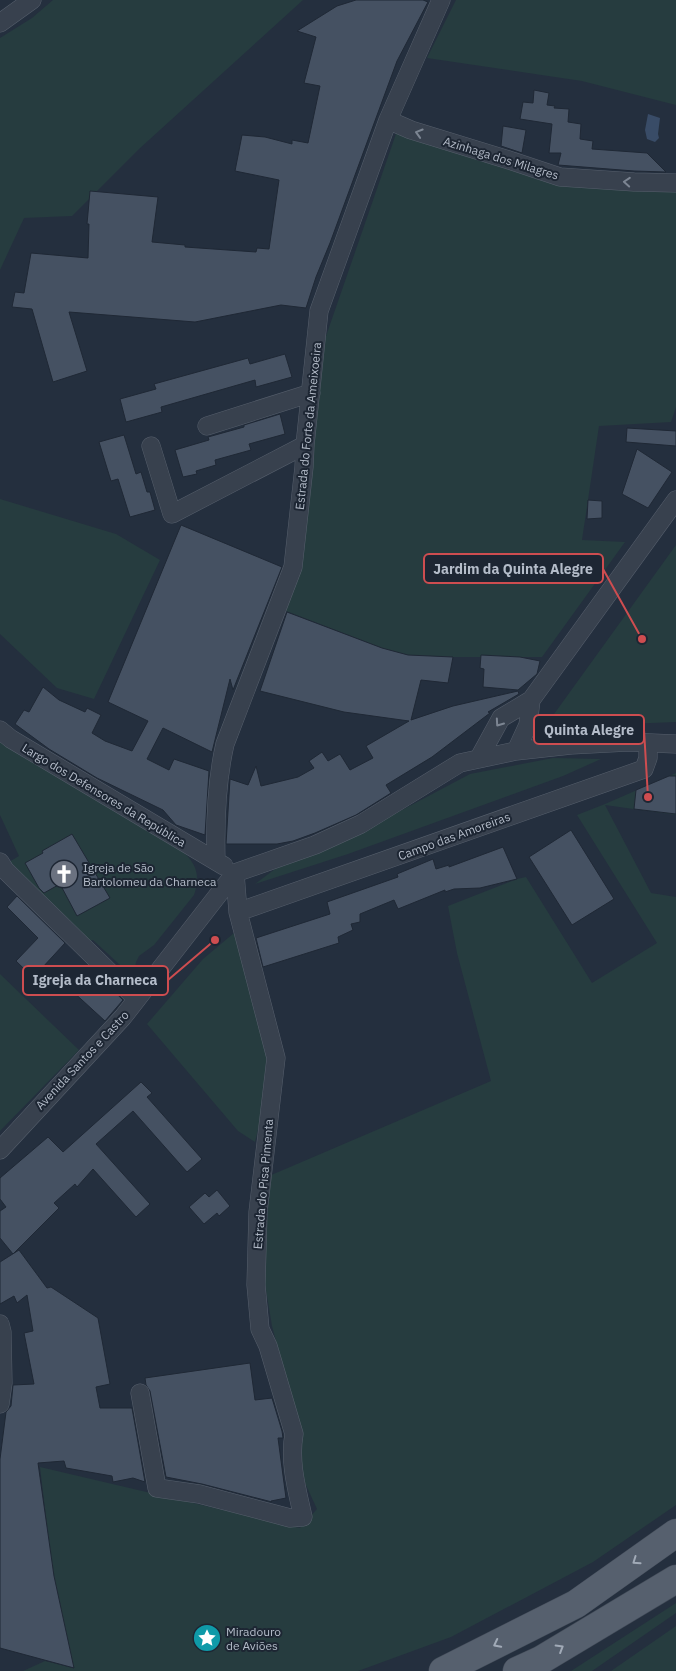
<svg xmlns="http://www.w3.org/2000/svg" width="676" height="1671" font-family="'IBM Plex Sans',sans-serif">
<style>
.green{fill:#263c3f}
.water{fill:#394c67}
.building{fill:#455162;stroke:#1f2835}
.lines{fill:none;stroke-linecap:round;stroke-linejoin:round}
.minor-casing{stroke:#565f6c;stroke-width:19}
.primary-casing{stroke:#414a57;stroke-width:29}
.minor{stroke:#38414e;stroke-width:18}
.primary{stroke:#56606e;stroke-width:28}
.oneway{stroke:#7c8592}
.oneway2{stroke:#a1aab7}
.labels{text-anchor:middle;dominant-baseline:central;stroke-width:4;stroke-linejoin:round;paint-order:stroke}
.street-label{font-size:12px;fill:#b4bcc9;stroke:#1d2633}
.poi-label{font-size:12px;fill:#b4bcc9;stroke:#1d2633;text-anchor:start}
.leader{fill:none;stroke:#ce4d50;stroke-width:2}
.callout-dot{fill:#ce4d50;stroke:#1d2633;stroke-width:2}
.callout{fill:#1d2633;stroke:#ce4d50;stroke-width:2}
.callout-label{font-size:14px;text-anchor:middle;font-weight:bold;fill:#b4bcc9}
</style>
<rect width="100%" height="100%" fill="#242f3e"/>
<path class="green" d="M53,0H303L139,149L72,216L24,218L0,270V38L32,18Z
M456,0H676V105L582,81L427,58Z
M397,131L558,181L676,189V407L671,422L599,426L582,540L625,542L542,657H453L408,655L382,648L286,611L301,569L325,339Z
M0,499L116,534L160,560L94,699L57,688L0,634Z
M676,545V722L552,727L549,721Z
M0,741L161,837C185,852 205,864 194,895L154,945L139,956L136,962L133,977L93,940L82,944L9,862L19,856L0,815Z
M553,758L601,759L563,776L348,854L255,884L275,869L334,846L470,774Z
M676,773V815L605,805L651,893L676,897V1505L593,1562L451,1637L358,1671H23L45,1661L73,1668L53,1576L40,1467L300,1528L317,1509L305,1483L298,1451L297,1421L272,1326L263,1272L266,1247L269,1176L491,1081L457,953L448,906L517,879L526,877L592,983L657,943L577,815L605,804Z
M234,933L267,1052L260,1122L255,1142L238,1131L147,1024L203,959Z
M0,974L79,1050L0,1131Z
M676,1603V1613L592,1671H571Z
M676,1626V1671H611Z"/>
<path class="water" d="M648,114L660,118L658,134L659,138L655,142L647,139L645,130Z"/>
<path class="building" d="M356,0H423L428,2L397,61L330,243L316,277L306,308L281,305L195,322L69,312L87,371L53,382L32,309L12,307L15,292L24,293L31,253L88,258L89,224H87L90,191L158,197L152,242L185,245V247L256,252L257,248L269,249L279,180L235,171L242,135L265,137L292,144V140L308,143L320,86L304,83L316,37L297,31L337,6Z
M534,90L549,93L547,105L555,106L554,108L569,109L568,122L581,124L580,139L593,141L592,149L647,153L666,172L634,171L558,165L561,153H549L552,124L520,119L523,102L533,103Z
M503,126L526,130L522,153L501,146Z
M285,354L292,377L256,387L255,380L161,407L162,412L126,422L120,399L156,389L154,384L248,358L250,364Z
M280,414L285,434L249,444L251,450L215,460L216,465L196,471L197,474L183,477L175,450L209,440L208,437L244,427V425Z
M627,428L676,431V446L626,442Z
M124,435L136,474L141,472L147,492H150L155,510L130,517L118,479L111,481L99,442Z
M637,449L672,472L648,508L622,494Z
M588,500L602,501V518L587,519Z
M181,525L282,567L233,690L230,679L212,752L163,728L147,759L169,770L174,759L209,771L205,835L176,825L163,810L97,778L49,749L15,724L24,710L29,712L43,687L59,700L85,712L87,708L101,715L92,733L105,741L132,751L148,721L108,702Z
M287,612L382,648L408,655L453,657L448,683L421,680L411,720L453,706L518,691L519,694L488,712L490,713L432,757L386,785L391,793L356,815L315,833L293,841L277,844H226L230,779L248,785L256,766L261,786L298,777L314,768L309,761L322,752L328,761L340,754L350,770L373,758L366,746L409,721L344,712L260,691Z
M481,655L520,657L540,661L537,674L518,690L483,687L484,669L480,668Z
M669,776H676V814L634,809L636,790Z
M571,830L614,899L572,925L529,857Z
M72,834L110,898L77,916L60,884L44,893L39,888L25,863L43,853L42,851Z
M503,847L517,879L480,888L454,889L445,892V890L398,909L394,900L360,914V922L351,924L353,930L338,937L339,943L263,967L256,938L330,914L327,902L398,877L397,874L433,859L436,869L449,865V867Z
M17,896L65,943L42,968L59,984L50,994L16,961L38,938L7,907Z
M90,968L123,1000L105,1021L70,989Z
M141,1082L152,1093L147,1097L202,1159L187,1172L133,1111L96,1144L150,1204L136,1217L93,1169L77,1187L75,1184L54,1203L59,1208L13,1254L0,1238V1211L6,1207L0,1199V1178L48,1137L63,1152Z
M217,1190L230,1206L219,1216L217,1213L204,1224L189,1207L205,1193L209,1197Z
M19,1250L47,1288L51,1287L98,1318L110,1384L96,1387L100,1408H132L145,1482L133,1478L113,1482L112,1476L66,1468L64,1461L38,1463L54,1576L74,1668L0,1648V1459L6,1412L11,1406L13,1385L34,1384L24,1333L33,1331L27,1295L17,1303L14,1296L0,1304V1262Z
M250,1363L255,1400L272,1398L282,1431L283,1438H278L286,1498L271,1501L272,1502L202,1484L166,1477L150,1391L146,1385L145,1378Z"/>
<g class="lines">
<defs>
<path id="minor" d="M0,23L32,0
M388,120L411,130L512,161L560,177L634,182L676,183
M207,426L311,393
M151,446L172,514L305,445
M0,730L11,739L224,866
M516,751L528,725L531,700
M479,758L501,718L531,700L676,500
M216,861C215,822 216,783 225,744L293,567L304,467L305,445L319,311L388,120L441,0
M0,862L5,870L137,999
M235,873L315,845L361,824L460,763L516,751L571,745L628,742L676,744
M238,912L644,769L648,758V743
M0,1150L123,1017L235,873
M0,1324L2,1332L3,1383L0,1404
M140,1393L157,1488L199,1494L290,1518L303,1517C297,1490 289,1462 294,1434L268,1346L260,1329L256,1285L258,1212L276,1058L238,912L235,873"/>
<path id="primary" d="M443,1671L576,1604L676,1533
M517,1671L541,1660L676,1579"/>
</defs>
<use href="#minor" class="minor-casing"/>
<use href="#primary" class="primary-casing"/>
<use href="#minor" class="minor"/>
<use href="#primary" class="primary"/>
</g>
<defs><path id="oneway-chevron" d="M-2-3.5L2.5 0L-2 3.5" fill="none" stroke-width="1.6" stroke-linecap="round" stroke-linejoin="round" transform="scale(1.25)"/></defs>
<g class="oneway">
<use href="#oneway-chevron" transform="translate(419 133) rotate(-163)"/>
<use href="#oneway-chevron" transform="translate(627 182) rotate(-176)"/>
<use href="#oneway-chevron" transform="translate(499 723) rotate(125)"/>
</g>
<g class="oneway2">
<use href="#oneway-chevron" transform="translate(636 1561) rotate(145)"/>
<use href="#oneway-chevron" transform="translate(497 1644) rotate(153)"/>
<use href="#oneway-chevron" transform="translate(560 1648) rotate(-31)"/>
</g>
<defs>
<symbol id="church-disc" viewBox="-11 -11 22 22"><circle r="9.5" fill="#6b7280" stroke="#1d2633"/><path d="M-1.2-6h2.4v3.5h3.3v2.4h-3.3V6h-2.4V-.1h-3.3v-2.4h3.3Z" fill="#fff"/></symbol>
<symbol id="sight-disc" viewBox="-11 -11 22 22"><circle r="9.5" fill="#0f9aa8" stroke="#1d2633"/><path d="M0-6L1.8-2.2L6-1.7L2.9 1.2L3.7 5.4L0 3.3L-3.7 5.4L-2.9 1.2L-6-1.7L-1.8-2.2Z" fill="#fff"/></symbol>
</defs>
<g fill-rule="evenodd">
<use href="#church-disc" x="48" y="858" width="32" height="32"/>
<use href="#sight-disc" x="191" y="1622" width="32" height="32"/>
</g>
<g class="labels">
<g class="street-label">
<text transform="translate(501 158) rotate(17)">Azinhaga dos Milagres</text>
<text transform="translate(308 426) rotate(-84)">Estrada do Forte da Ameixoeira</text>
<text transform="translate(104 795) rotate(31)">Largo dos Defensores da República</text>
<text transform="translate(454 836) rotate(-20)">Campo das Amoreiras</text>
<text transform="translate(82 1060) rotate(-47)">Avenida Santos e Castro</text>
<text transform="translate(263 1184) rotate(-85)">Estrada do Pisa Pimenta</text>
</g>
<g class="poi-label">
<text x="83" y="867">Igreja de São<tspan x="83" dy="14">Bartolomeu da Charneca</tspan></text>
<text x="226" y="1631">Miradouro<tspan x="226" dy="14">de Aviões</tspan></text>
</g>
</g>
<path class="leader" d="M642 639L603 569M648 797L644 730M215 940L168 980"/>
<g class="callout-dot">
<circle cx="642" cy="639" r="5"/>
<circle cx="648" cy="797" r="5"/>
<circle cx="215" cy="940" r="5"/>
</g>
<g class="callout">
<rect x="424" y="554" width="179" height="29" rx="5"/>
<rect x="534" y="715" width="110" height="29" rx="5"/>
<rect x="23" y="966" width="145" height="29" rx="5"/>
</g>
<g class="callout-label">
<text x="513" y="574">Jardim da Quinta Alegre</text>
<text x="589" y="735">Quinta Alegre</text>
<text x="95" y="985">Igreja da Charneca</text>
</g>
</svg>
